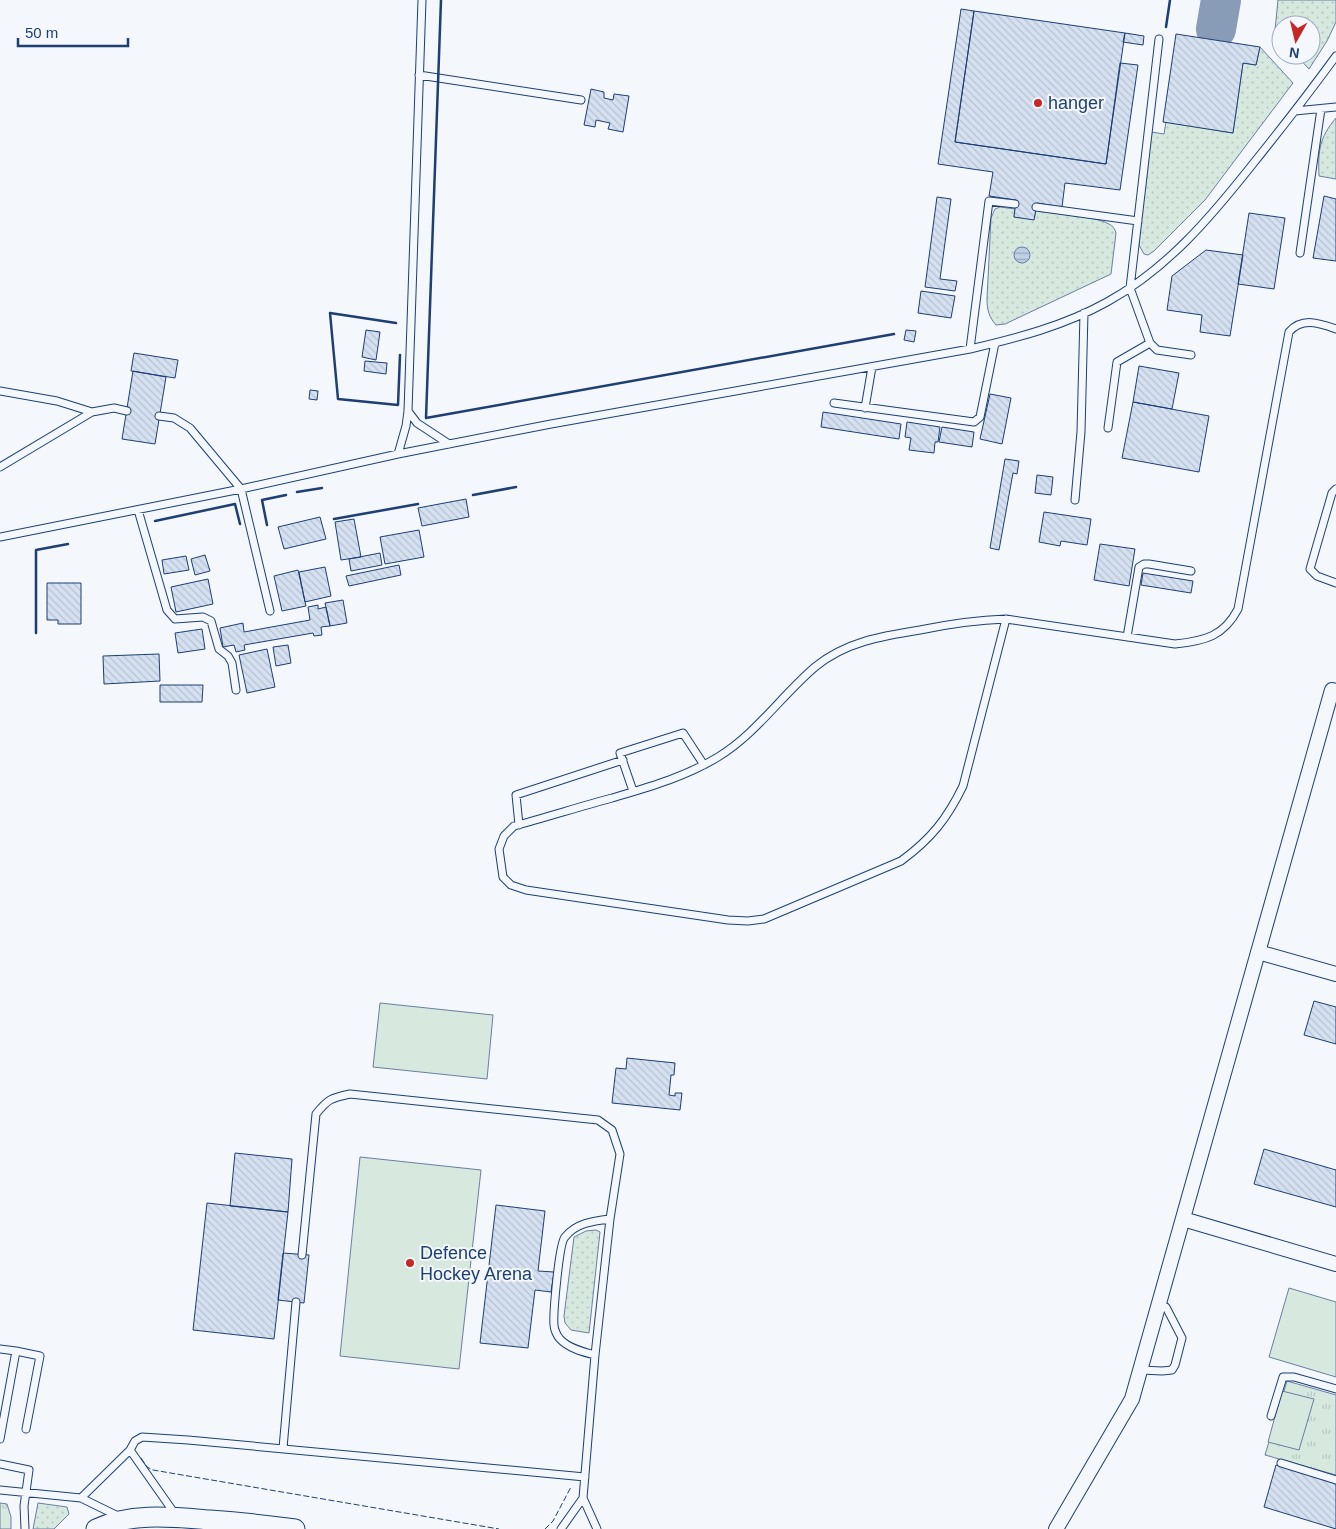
<svg xmlns="http://www.w3.org/2000/svg" width="1336" height="1529" font-family="Helvetica,sans-serif">
<style>
.grass{fill:url(#grass-dots);stroke:#687fa3}
.park{fill:url(#park-tufts);stroke:#687fa3}
.garden{fill:#d7e8df;stroke:#687fa3}
.water{fill:url(#water-rules);stroke:#687fa3}
.lines{fill:none;stroke-linecap:round;stroke-linejoin:round}
.taxiway{stroke:#889bb7;stroke-width:40}
.building{fill:url(#building-back-hatch);stroke:#1d3f73}
.lane-casing{stroke:#1d3f73;stroke-width:9}
.street-casing{stroke:#1d3f73;stroke-width:16}
.secondary-casing{stroke:#1d3f73;stroke-width:21}
.lane{stroke:#f4f7fb;stroke-width:7}
.street{stroke:#f4f7fb;stroke-width:14}
.secondary{stroke:#f4f7fb;stroke-width:19}
.fence{stroke:#1d3f73;stroke-width:1;stroke-dasharray:6 2.5;stroke-linecap:butt}
.wall{stroke:#1d3f73;stroke-width:2.5}
.poi-dot{fill:#c62828;stroke:#f4f7fb;stroke-width:2}
.labels{text-anchor:middle;dominant-baseline:central;stroke-width:4;stroke-linejoin:round;paint-order:stroke}
.poi-label{font-size:18px;fill:#1d3f73;stroke:#f4f7fb;text-anchor:start}
</style>
<defs>
<pattern id="grass-dots" width="8" height="8" patternUnits="userSpaceOnUse" patternTransform="scale(1.25)"><rect width="8" height="8" fill="#d7e8df"/><path d="M2 2h.1M6 6h.1" fill="none" stroke="#b8c8c3" stroke-width="1.8" stroke-linecap="round"/></pattern>
<pattern id="park-tufts" width="24" height="20" patternUnits="userSpaceOnUse" patternTransform="scale(1.25)"><rect width="24" height="20" fill="#d7e8df"/><path d="M3 7l-1-3M5 7V3M7 7l1-3M15 17l-1-3M17 17v-4M19 17l1-3" fill="none" stroke="#b8c8c3"/></pattern>
<pattern id="water-rules" width="6" height="5" patternUnits="userSpaceOnUse" patternTransform="scale(1.25)"><rect width="6" height="5" fill="#bed0e5"/><path d="M0 2.5h6" fill="none" stroke="#9aaabe"/></pattern>
<pattern id="building-back-hatch" width="6" height="6" patternUnits="userSpaceOnUse" patternTransform="scale(1.25)"><rect width="6" height="6" fill="#d5e0f0"/><path d="M-1 5l2 2M0 0l6 6M5-1l2 2" fill="none" stroke="#b6c1d1"/></pattern>
</defs>
<rect width="100%" height="100%" fill="#f4f7fb"/>
<path class="grass" d="M1278,0H1336V22L1327,41L1309,69L1296,55H1311V25H1281V38L1275,30Z
M1260,47L1293,83L1205,200L1154,251L1148,255L1144,254L1139,245V237L1151,132L1164,134L1166,122L1233,133L1243,63L1256,65Z
M1336,118V179L1319,176C1318,151 1319,138 1336,118Z
M1000,207L1015,209L1014,217L1034,219L1036,210C1054,213 1094,216 1109,224C1113,226 1115,229 1116,233L1111,274L1005,324L996,325C989,317 987,310 987,299L991,218L995,209Z
M596,1230L600,1232L589,1333L571,1330L565,1323L564,1316L574,1237L586,1231Z
M38,1503L67,1507L69,1514L54,1529H33Z"/>
<path class="park" d="M1287,1381L1336,1395V1475L1265,1455Z
M0,1503L7,1504L11,1517V1529H0Z"/>
<path class="garden" d="M380,1003L493,1015L487,1079L373,1067Z
M360,1157L481,1170L459,1369L340,1356Z
M1289,1288L1336,1302V1377L1269,1357Z
M1282,1391L1314,1399L1299,1450L1268,1442Z"/>
<path class="water" d="M1014 255a8 8 0 1 1 16 0a8 8 0 1 1-16 0Z"/>
<g class="lines">
<path class="taxiway" d="M1216,29L1221,0"/>
</g>
<path class="building" d="M961,9L974,11L955,142L1106,164L1120,63L1138,65L1120,190L1065,183L1062,207L1037,203L1034,220L1014,217L1016,200L989,196L993,172L938,164Z
M974,11L1125,33L1106,164L955,142Z
M1125,33L1144,36L1143,45L1123,42Z
M1176,34L1260,47L1256,65L1243,63L1233,133L1163,122Z
M591,89L604,92V98L613,100L614,94L629,96L623,132L608,129L610,123L596,120L595,127L584,125Z
M1324,196L1336,199V261L1313,258Z
M937,197L951,199L940,279L957,281L955,291L925,287Z
M1249,213L1285,218L1274,289L1238,284Z
M1206,250L1243,255L1230,336L1200,332L1202,315L1167,310L1172,276Z
M921,291L955,296L951,318L918,313Z
M366,330L380,332L376,360L362,357Z
M906,330L916,331L914,342L904,340Z
M134,353L178,360L175,378L131,371Z
M365,361L387,363L386,374L364,371Z
M1139,366L1179,373L1172,409L1133,402Z
M133,371L166,377L155,444L122,439Z
M310,390L318,391L317,400L309,399Z
M990,394L1011,398L1002,444L980,439Z
M1133,402L1209,416L1199,472L1122,458Z
M823,412L901,424L899,439L821,427Z
M907,422L940,427L938,442H935L934,453L909,450L911,438L905,437Z
M942,427L974,432L972,447L939,442Z
M1005,459L1019,461L1017,474L1013,473L999,550L990,548Z
M1037,475L1053,477L1051,495L1035,493Z
M466,499L469,517L422,526L418,508Z
M1044,512L1091,519L1087,545L1061,541L1060,546L1039,542Z
M320,517L326,539L284,549L278,527Z
M354,519L361,557L341,560L335,522Z
M419,530L424,557L385,564L380,537Z
M1100,544L1135,549L1129,586L1094,580Z
M380,553L382,565L351,571L349,559Z
M205,555L210,571L195,575L191,559Z
M186,556L189,570L164,574L162,560Z
M399,565L401,575L349,586L346,576Z
M325,567L331,596L305,602L299,572Z
M298,570L306,606L282,611L274,576Z
M1143,573L1193,581L1191,593L1141,585Z
M208,579L213,604L176,612L171,587Z
M47,583H81V624H58V620H47Z
M343,600L347,623L330,626L325,603Z
M318,605V609L326,607L330,626L321,627L322,635L314,636L313,633L244,645L245,650L236,652L234,645L223,647L220,628L243,623L244,632L310,620L308,607Z
M202,629L205,649L178,653L175,633Z
M288,645L291,663L276,666L273,647Z
M267,649L275,687L247,693L239,655Z
M159,654L160,681L104,684L103,656Z
M160,685H203L202,702H160Z
M1314,1001L1336,1007V1044L1304,1035Z
M627,1058L675,1063L674,1075H671L669,1095L675,1096V1093H682L680,1110L612,1103L616,1068L626,1069Z
M1264,1149L1336,1170V1207L1254,1184Z
M235,1153L292,1159L288,1212L230,1206Z
M207,1203L288,1212L274,1339L193,1330Z
M496,1205L545,1211L538,1271L554,1272L551,1292L535,1290L528,1348L480,1343Z
M283,1253L309,1255L304,1303L278,1300Z
M1276,1465L1336,1483V1529L1264,1507Z"/>
<g class="lines">
<defs>
<path id="lane" d="M1159,39L1130,288L1150,343L1157,350L1191,355
M419,75L581,100
M1295,111L1336,107
M1036,207L1138,221
M1300,253L1321,109
M970,349L989,201L1015,204
M0,391L57,401L92,412
M834,403L974,422L980,417L995,343
M865,408L872,367
M408,411L417,423L449,444
M159,416L174,418L190,428L241,489L270,611
M1108,428L1117,362L1150,343
M398,454L406,426L408,411L422,0
M0,467L92,412L114,408L127,411
M1336,489L1332,493L1310,569L1317,576L1336,583
M1075,500L1081,432L1084,313
M138,510L167,610L175,619L203,617L211,621L219,649L228,656L232,663L236,690
M0,537L241,489L398,454L551,424L970,349C1017,338 1064,326 1107,302C1167,269 1210,218 1252,165C1281,129 1309,93 1336,56
M1006,619L963,786C947,819 931,839 901,861L764,919L748,921L728,920L526,890L511,885L503,877L499,849L504,836L514,826C547,817 579,807 612,798C649,787 685,777 718,757C756,734 781,696 815,667C845,642 882,636 920,630C949,624 977,620 1006,619L1175,644C1205,641 1224,636 1238,609L1289,332C1302,317 1319,323 1336,329
M1127,637L1139,567L1144,564H1149L1191,571
M633,791L620,753L683,733L704,765
M519,825L516,795L623,760
M302,1255L316,1114C328,1099 331,1098 350,1094L598,1120L612,1130L620,1154L610,1219L595,1355L583,1498
M0,1349L16,1351L0,1439
M16,1351L40,1356L26,1429
M595,1355C583,1352 568,1348 560,1339C557,1336 554,1329 554,1325C553,1314 559,1243 565,1237C576,1223 593,1221 610,1219
M1141,1370L1162,1371L1172,1370L1175,1365L1182,1338L1166,1307L1159,1305
M1271,1416L1283,1377H1294L1336,1389
M283,1448L296,1302
M130,1450L135,1441L142,1437L188,1440L585,1477
M1281,1463L1336,1480
M0,1464L29,1470L24,1506L25,1529
M0,1490L81,1498L120,1517
M81,1498L130,1450L175,1514
M561,1529L583,1498L597,1529"/>
<path id="street" d="M1258,952L1336,974
M1183,1219L1336,1264
M1056,1529L1132,1399L1332,690L1336,691"/>
<path id="secondary" d="M96,1529C131,1512 173,1517 210,1520C238,1522 266,1525 295,1529"/>
</defs>
<use href="#lane" class="lane-casing"/>
<use href="#street" class="street-casing"/>
<use href="#secondary" class="secondary-casing"/>
<use href="#lane" class="lane"/>
<use href="#street" class="street"/>
<use href="#secondary" class="secondary"/>
<path class="fence" d="M141,1458L147,1467L153,1470L499,1529
M545,1529L553,1521L571,1487"/>
<path class="wall" d="M441,0L426,418L894,334
M1166,27L1170,0
M396,323L330,313L338,399L398,405L400,355
M297,492L322,488
M473,495L516,487
M334,519L418,504
M155,521L235,504L240,524
M267,525L262,500L286,495
M36,633V550L68,544"/>
</g>
<g class="poi-dot">
<circle cx="1038" cy="103" r="5"/>
<circle cx="410" cy="1263" r="5"/>
</g>
<g class="labels">
<g class="poi-label">
<text x="1048" y="103">hanger</text>
<text x="420" y="1253">Defence<tspan x="420" dy="21">Hockey Arena</tspan></text>
</g>
</g>
<g transform="translate(1296 40) rotate(188)"><circle r="24" fill="#f4f7fb" stroke="#9eadc5"/>
<path d="M0-4L9 19L0 12L-9 19Z" fill="#c62828"/>
<text y="-8" font-size="14" font-weight="bold" text-anchor="middle" fill="#1d3f73">N</text>
</g>
<path d="M18 38v8h110v-8" fill="none" stroke="#1d3f73" stroke-width="2.5"/>
<text x="25" y="38" font-size="15" fill="#1d3f73" stroke="#f4f7fb" stroke-width="4" paint-order="stroke">50 m</text>
</svg>
